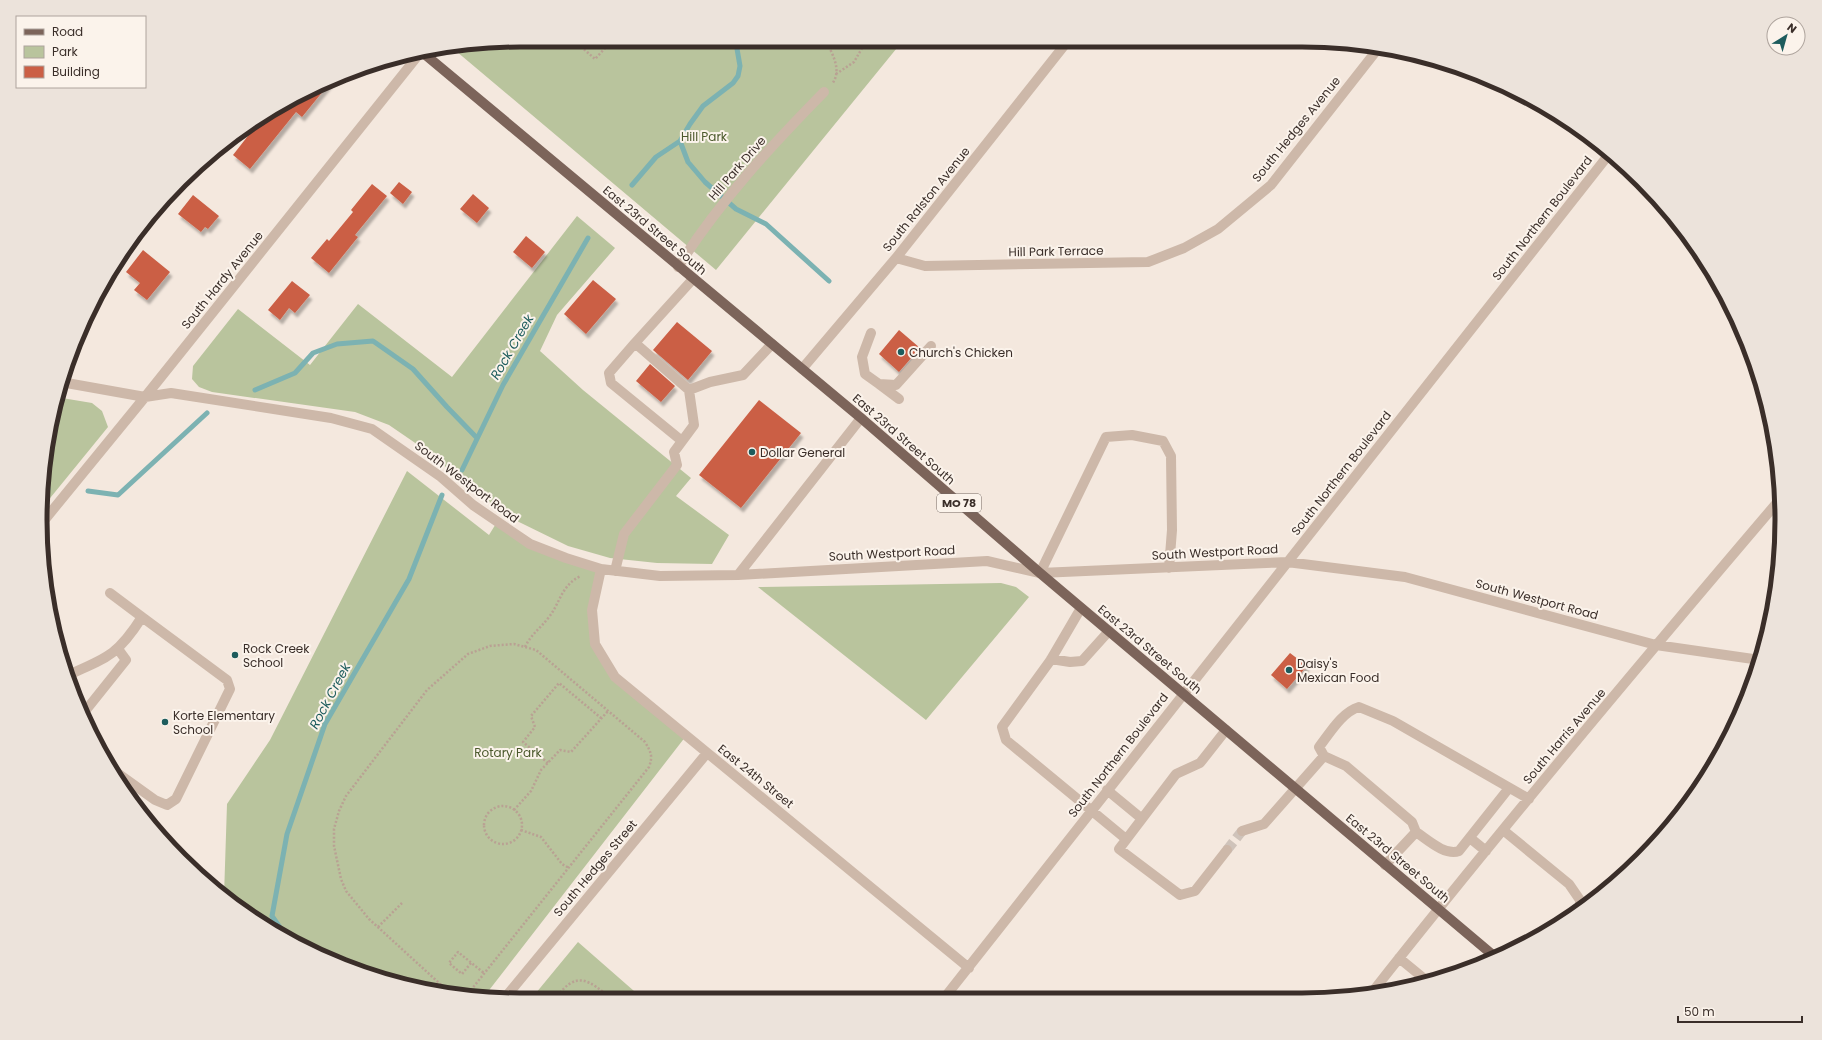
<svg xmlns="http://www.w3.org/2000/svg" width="1822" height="1040" font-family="Poppins,sans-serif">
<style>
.green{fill:#b9c49d}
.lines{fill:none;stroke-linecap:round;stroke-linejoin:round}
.stream{stroke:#7cb2b2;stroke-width:5}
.building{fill:#cb5f45;filter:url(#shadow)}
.minor-tunnel{stroke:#cfc3ba;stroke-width:10;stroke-dasharray:10 5;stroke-linecap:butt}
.path{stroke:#b9a193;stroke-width:2.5;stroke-dasharray:2 2;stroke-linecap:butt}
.minor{stroke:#cdb8a9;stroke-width:10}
.major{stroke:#7c645a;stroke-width:10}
.poi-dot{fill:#1d5c5d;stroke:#fbf3eb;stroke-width:1.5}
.labels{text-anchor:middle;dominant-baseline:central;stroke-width:4;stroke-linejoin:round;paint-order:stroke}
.shield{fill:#fbf3eb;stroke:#746963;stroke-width:1}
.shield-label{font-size:11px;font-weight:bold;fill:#3a2e29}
.street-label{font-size:12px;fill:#3a2e29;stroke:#fbf3eb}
.park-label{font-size:12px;fill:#4b592c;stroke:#fbf3eb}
.poi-label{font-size:12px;fill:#3a2e29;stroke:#fbf3eb;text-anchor:start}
.water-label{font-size:13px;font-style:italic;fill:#1d5c5d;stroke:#fbf3eb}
.rim{fill:none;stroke:#3a2e29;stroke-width:5}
</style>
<defs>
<filter id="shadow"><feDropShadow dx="2.5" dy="4.5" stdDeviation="1" flood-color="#0004"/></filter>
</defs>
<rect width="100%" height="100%" fill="#f4e8de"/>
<path class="green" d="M901,43L716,270L450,46L457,44Z
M577,216L615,248L557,315L540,351L583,390L691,478L676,496L729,535L712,564L657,563L610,558L568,546L519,522L479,495L424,449L389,425L355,412L212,392L199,387L192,379L193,366L238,309L310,365L358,304L452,377Z
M56,397L92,403L102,411L108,427L42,508L44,458Z
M407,471L489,535L497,522L530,544L601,569L592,610L595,644L615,677L686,736L483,998L396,984L280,936L224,896L227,804L270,740Z
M1001,583L1016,587L1029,597L926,720L758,587Z
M578,942L642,998L531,999Z"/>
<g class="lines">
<path class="stream" d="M680,141L688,162L705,182L736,209L766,224L829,281
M632,185L656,157L680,141L690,124L703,106L733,83L738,76L740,66L736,43
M255,390L295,373L313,353L337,344L373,341L413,369L447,407L477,438
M462,470L503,385L588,238
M43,488L48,489
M88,491L118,495L207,413
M288,939L272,916L287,834L325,724L409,579L442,495"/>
</g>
<path class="building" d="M333,79L302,117L296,112L250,169L233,155L262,118L308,90Z
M399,182L412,192L403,204L390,193Z
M372,184L387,196L355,235L358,237L329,273L311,258L327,239L329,241L353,212L351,210Z
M473,194L489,208L477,223L460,209Z
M193,195L219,216L208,229L205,227L201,232L178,214Z
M526,236L545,252L532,268L513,252Z
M143,250L170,272L147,300L134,290L140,283L126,272Z
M593,280L616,299L586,334L564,314Z
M292,281L310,295L295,313L289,308L280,320L268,310Z
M677,322L712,351L688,380L653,350Z
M899,330L920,348L899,372L879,354Z
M650,364L675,386L661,402L636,381Z
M759,400L801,433L741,508L699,475Z
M1290,653L1307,666L1287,689L1271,675Z"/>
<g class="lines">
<path class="minor-tunnel" d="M1227,850L1242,831"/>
<path class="path" d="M827,43C833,55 842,71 832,84
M578,44L595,59L609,44
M836,74L854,62L865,43
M525,647C532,633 540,629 549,617C560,603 562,584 581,576
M548,763L523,742L535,727L531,716L559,683L601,718
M484 825a19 19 0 1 1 38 0a19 19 0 1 1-38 0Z
M514,810L531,791L541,770L560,750L571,752L608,711
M521,830L541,837L562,864L569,868
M378,927L402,903
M471,963L462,974L449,963L458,952L484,973
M450,993L369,919L346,891L341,879L334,846V829L339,811L346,796L427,690L468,654L490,646L514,644L536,650L645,742C651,752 653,756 649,767L467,995
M555,999C577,969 588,980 612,999"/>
<path class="minor" d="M896,258L925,266L1148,262L1184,248L1218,229L1271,185L1377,50
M678,267C719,202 771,146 824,92
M693,279L635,343L689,390L710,382L743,375L772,344
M871,333L862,357L865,374L879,384L896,385L931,346
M635,343L609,373L611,383L682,441
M802,369L896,258L1067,42
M61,382L145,397L171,393L331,418L372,429L441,477L473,505L530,544L566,558L601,569L660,576L738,575L987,561L1040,573L1287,562L1405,577L1656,645L1760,660
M879,384L899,399
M42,523L145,397L420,53
M601,569L592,610L595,644L615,677L969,968
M615,571L624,534L677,465L674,452L694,425L689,390
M1040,573L1106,437L1132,435L1163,441L1171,456L1172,530L1169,568
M738,575L861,418
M1081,608L1050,661L1002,727L1006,740L1126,839
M1051,659L1070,662L1082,661L1109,631
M68,675C107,658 118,655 142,617L110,593
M82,715L126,660L118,649
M1226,730L1200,763L1176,774L1119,849L1180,895L1195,891L1227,850
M1324,756L1346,766L1412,822L1416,832
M109,767L155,800L167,805L176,799L230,689L227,680L142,617
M1107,790L1141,818
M1503,830L1569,884L1580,900V909
M1242,831L1264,824L1324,756L1319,747C1330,733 1342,712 1359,707L1393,721L1529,799
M1470,838L1486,851
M1385,865L1416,832C1428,840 1445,856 1459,851L1509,788
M1399,958L1427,981
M1370,995C1503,826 1642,661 1781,498
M945,997L1610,153
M504,999L707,753"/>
<path class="major" d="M422,52L861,418L1040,573L1494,956"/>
</g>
<g class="poi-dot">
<circle cx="901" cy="352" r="4"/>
<circle cx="752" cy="452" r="4"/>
<circle cx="235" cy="655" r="4"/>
<circle cx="1289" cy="670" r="4"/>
<circle cx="165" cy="722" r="4"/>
</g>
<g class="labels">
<rect class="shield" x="937" y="494" width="44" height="18" rx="3"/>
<g class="shield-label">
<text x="959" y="503">MO 78</text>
</g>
<g class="street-label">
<text transform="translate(1296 129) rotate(-51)">South Hedges Avenue</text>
<text transform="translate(737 168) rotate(-49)">Hill Park Drive</text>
<text transform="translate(926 199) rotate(-51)">South Ralston Avenue</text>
<text transform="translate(1542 218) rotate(-52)">South Northern Boulevard</text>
<text transform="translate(655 230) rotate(40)">East 23rd Street South</text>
<text transform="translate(1056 251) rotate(-1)">Hill Park Terrace</text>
<text transform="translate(222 280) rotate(-51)">South Hardy Avenue</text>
<text transform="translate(904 439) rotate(41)">East 23rd Street South</text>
<text transform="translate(1341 473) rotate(-52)">South Northern Boulevard</text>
<text transform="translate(467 482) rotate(37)">South Westport Road</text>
<text transform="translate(1215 552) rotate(-3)">South Westport Road</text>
<text transform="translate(892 553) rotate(-3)">South Westport Road</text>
<text transform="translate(1537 599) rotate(15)">South Westport Road</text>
<text transform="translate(1150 649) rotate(40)">East 23rd Street South</text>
<text transform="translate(1564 736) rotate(-50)">South Harris Avenue</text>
<text transform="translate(1118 755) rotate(-52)">South Northern Boulevard</text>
<text transform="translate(756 776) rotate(39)">East 24th Street</text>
<text transform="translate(1398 858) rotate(40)">East 23rd Street South</text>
<text transform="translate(595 868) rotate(-50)">South Hedges Street</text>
</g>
<g class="park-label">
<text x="704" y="136">Hill Park</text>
<text x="508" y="752">Rotary Park</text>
</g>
<g class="poi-label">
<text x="909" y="352">Church's Chicken</text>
<text x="760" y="452">Dollar General</text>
<text x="243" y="648">Rock Creek<tspan x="243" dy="14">School</tspan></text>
<text x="1297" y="663">Daisy's<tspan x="1297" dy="14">Mexican Food</tspan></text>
<text x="173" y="715">Korte Elementary<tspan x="173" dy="14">School</tspan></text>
</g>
<g class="water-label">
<text transform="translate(512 347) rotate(-60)">Rock Creek</text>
<text transform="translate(330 696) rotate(-62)">Rock Creek</text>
</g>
</g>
<path d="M0 0H1822V1040H0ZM520 47H1302A473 473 0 0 1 1775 520V520A473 473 0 0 1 1302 993H520A473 473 0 0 1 47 520V520A473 473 0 0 1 520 47Z" fill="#ece3db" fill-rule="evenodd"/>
<path class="rim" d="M520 47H1302A473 473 0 0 1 1775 520V520A473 473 0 0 1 1302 993H520A473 473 0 0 1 47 520V520A473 473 0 0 1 520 47Z"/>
<rect x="16" y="16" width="130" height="72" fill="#fbf3eb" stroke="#aea49d"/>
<rect x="24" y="29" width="20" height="6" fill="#7c645a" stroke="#aea49d"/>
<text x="52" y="36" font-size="12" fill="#3a2e29">Road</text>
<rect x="24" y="46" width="20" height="12" fill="#b9c49d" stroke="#aea49d"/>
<text x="52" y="56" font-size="12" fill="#3a2e29">Park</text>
<rect x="24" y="66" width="20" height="12" fill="#cb5f45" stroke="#aea49d"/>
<text x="52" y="76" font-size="12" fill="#3a2e29">Building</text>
<g transform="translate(1786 36) rotate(37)"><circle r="19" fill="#fbf3eb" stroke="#aea49d"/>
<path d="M0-3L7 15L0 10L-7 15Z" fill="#1d5c5d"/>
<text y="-6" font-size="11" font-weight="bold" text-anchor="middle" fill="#3a2e29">N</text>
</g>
<path d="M1678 1016v6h124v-6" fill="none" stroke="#3a2e29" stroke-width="2"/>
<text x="1684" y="1016" font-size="12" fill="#3a2e29" stroke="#fbf3eb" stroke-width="3" paint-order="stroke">50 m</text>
</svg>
